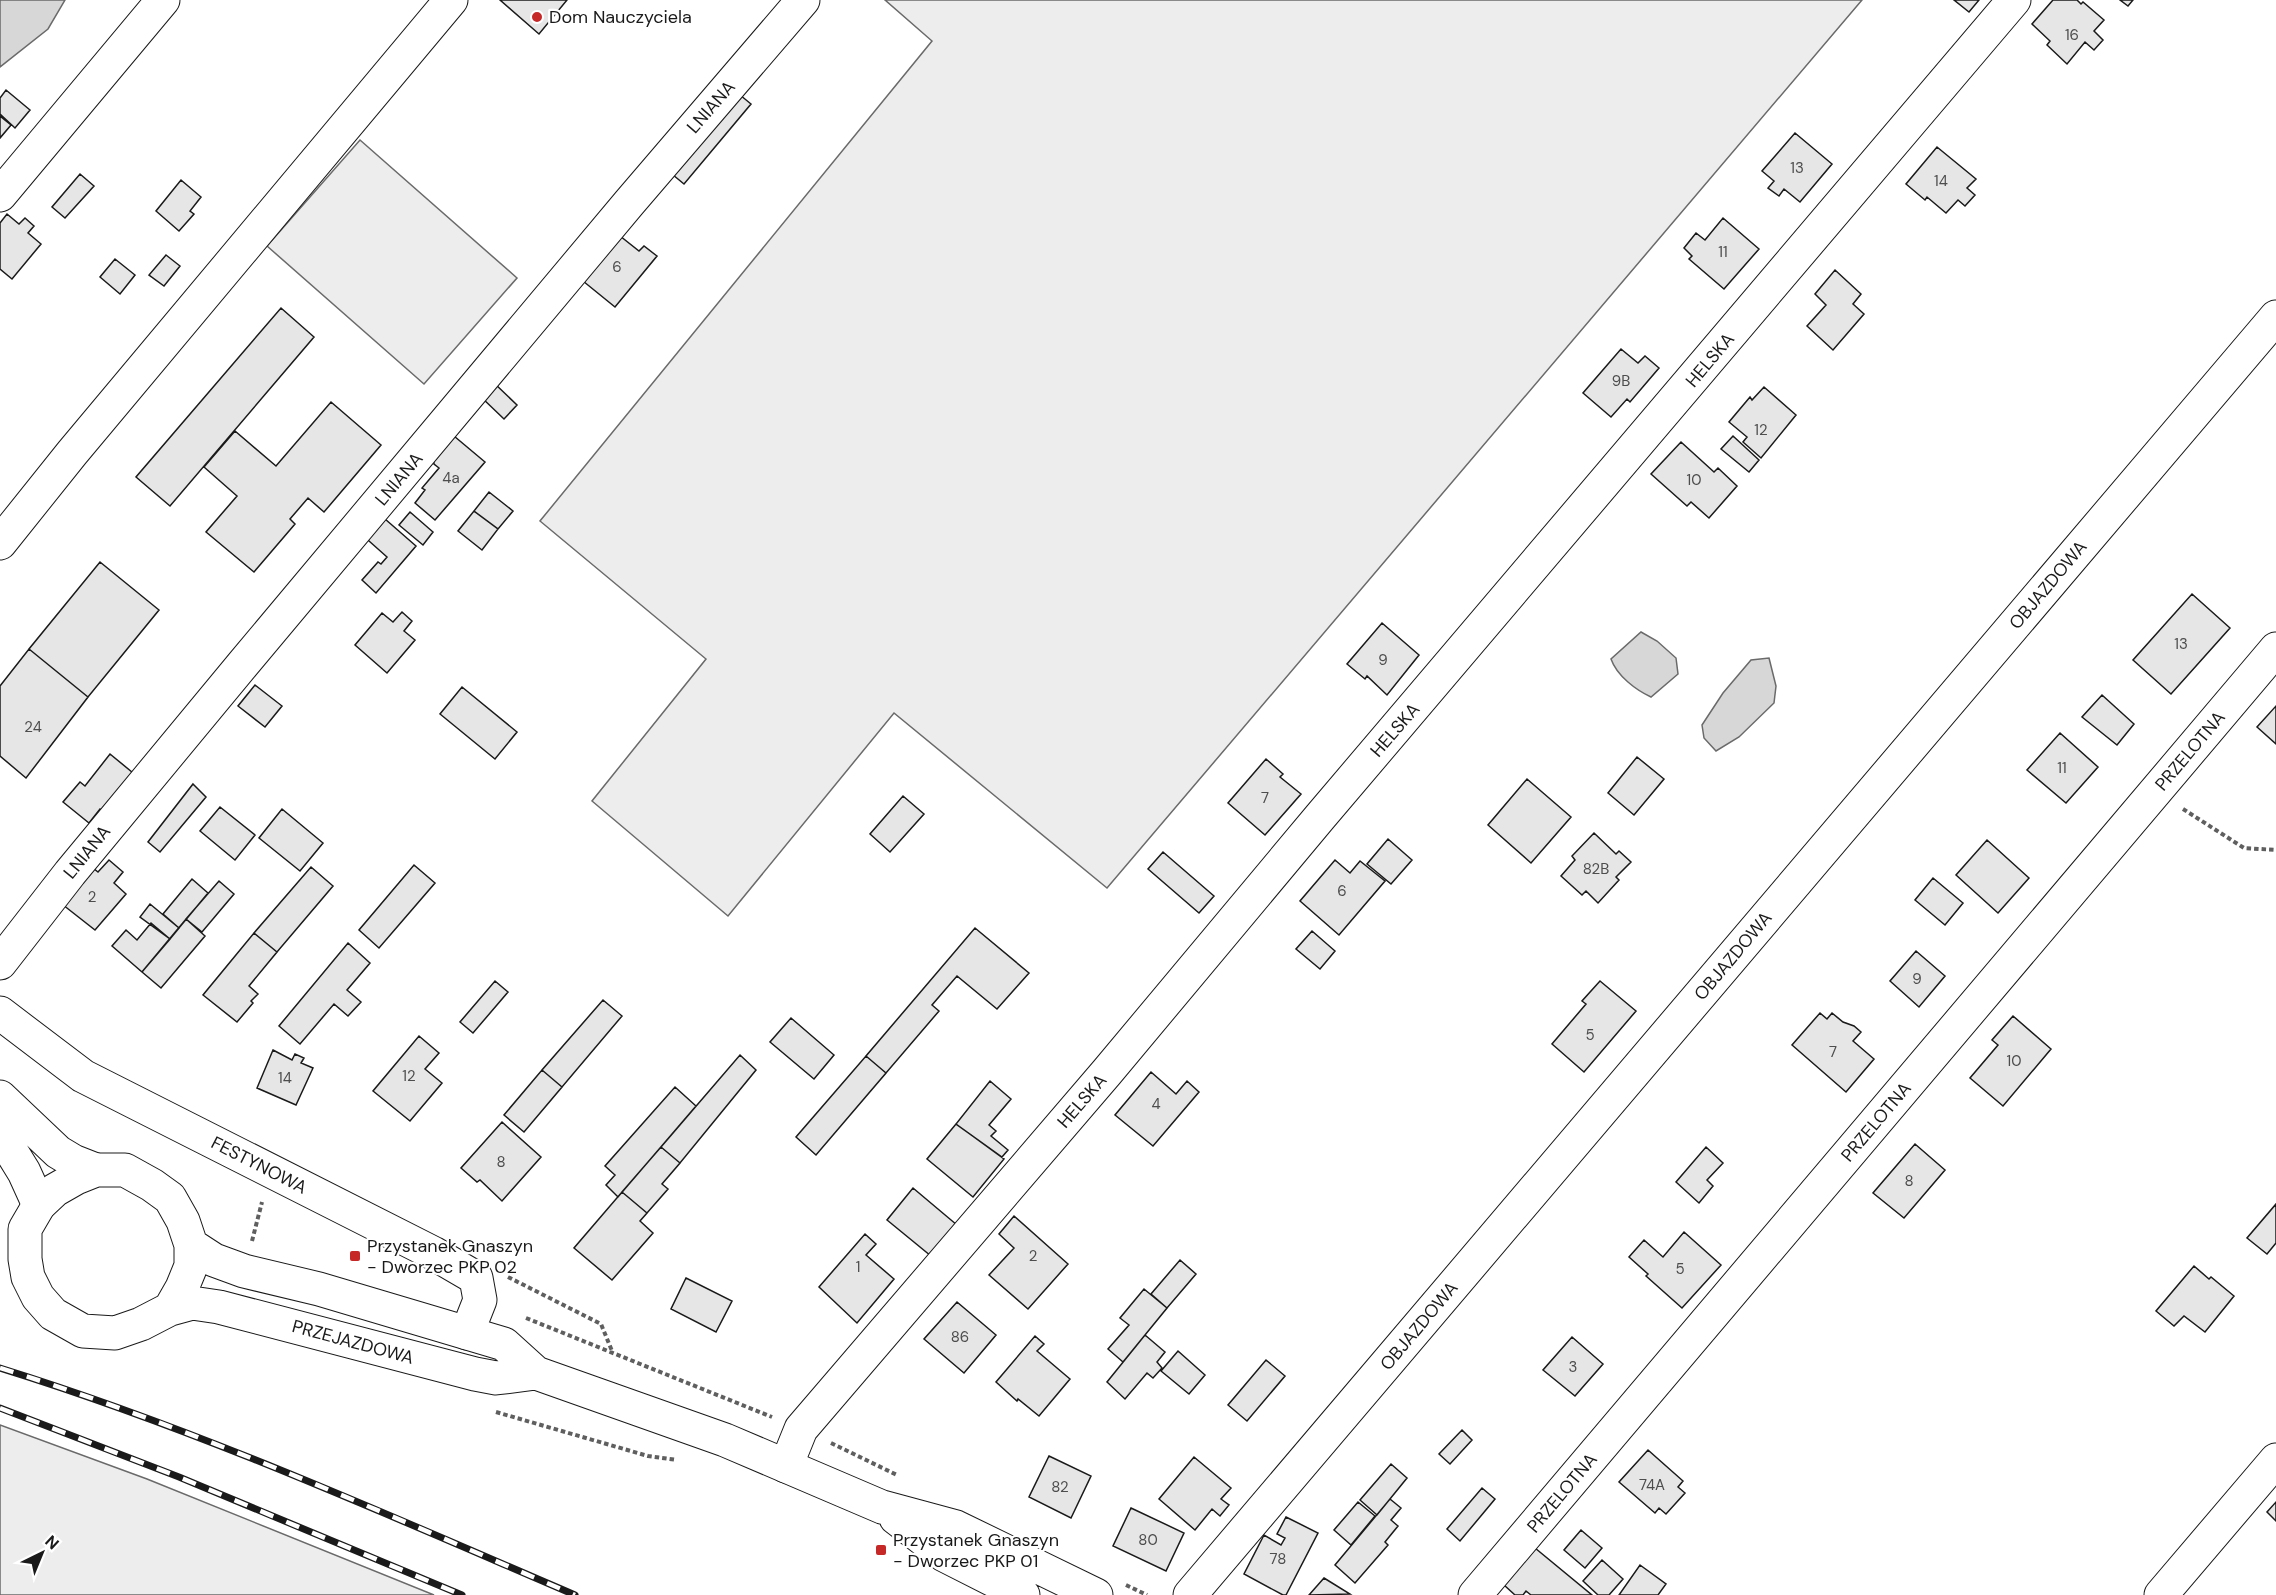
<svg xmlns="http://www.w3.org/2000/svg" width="2276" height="1595" font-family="'DM Sans',sans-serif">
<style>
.built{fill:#ededed;stroke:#6a6a6a;stroke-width:1.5}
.water{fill:#d7d7d7;stroke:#6a6a6a;stroke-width:1.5}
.building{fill:#e6e6e6;stroke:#1a1a1a;stroke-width:1.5}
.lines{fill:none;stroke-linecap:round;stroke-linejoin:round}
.minor-casing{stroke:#1a1a1a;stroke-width:35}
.major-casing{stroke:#1a1a1a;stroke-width:35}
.path{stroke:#5f5f5f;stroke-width:4;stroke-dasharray:4.5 3;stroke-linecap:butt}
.minor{stroke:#fff;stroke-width:33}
.major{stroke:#fff;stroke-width:33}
.rail-casing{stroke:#1a1a1a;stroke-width:7}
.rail{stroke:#fff;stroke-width:4.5;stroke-dasharray:14;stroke-linecap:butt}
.poi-dot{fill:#c62828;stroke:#fff;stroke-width:2}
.labels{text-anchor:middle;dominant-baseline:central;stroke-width:4.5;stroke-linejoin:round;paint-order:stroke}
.number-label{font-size:15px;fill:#4d4d4d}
.poi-label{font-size:18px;fill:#1a1a1a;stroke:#fff;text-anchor:start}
.street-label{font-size:18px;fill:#1a1a1a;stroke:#fff}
</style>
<rect width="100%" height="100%" fill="#fff"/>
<path class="built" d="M885,0H1862L1107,888L894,713L728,916L592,801L706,659L540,521L932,41Z
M360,140L517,278L424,384L267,246Z
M0,1425L147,1479L434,1595H0Z"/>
<path class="water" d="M0,0H65L48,29L0,67Z
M1641,632L1657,641L1676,658L1678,674L1651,697C1636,690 1617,676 1611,659Z
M1769,658L1776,686L1774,703L1739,737L1716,751L1704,738L1702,725L1723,693L1751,660Z"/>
<path class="building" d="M500,0H567L539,34Z
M1954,0H1979L1969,12Z
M2053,0H2077L2081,4L2083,2L2104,20L2094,31L2103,40L2094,50L2085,42L2067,64L2047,45L2050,41L2032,24Z
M2120,0H2133L2128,6Z
M6,90L30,110L15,128L0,114V98Z
M734,90L751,104L684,184L667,170Z
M0,116L11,125L0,138Z
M1795,133L1832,164L1800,202L1784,189L1779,196L1768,188L1774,181L1762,171Z
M1937,147L1976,179L1967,188L1975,195L1965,206L1958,200L1946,213L1927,197L1925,200L1906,184Z
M80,174L94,186L65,218L52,207Z
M181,180L201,197L190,211L194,214L179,231L156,211Z
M7,214L19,224L25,218L34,226L28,233L41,244L12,279L0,269V223Z
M1723,218L1759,249L1724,289L1689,259L1692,256L1684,248L1696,233L1705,240Z
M615,232L639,251L644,246L657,256L615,307L578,277Z
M166,255L180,266L164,286L149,275Z
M115,259L135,275L120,294L100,277Z
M1835,270L1861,294L1853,304L1864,314L1833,350L1807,326L1826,305L1815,294Z
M281,308L314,337L170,506L136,477Z
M1621,349L1638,363L1645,356L1659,368L1630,402L1627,399L1611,417L1583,393Z
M493,382L517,405L504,419L480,396Z
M1764,387L1796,415L1761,458L1743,442L1747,437L1729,422L1750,397L1752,400Z
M331,402L381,445L324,512L308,498L290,519L295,524L254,572L206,532L237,496L204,467L235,431L276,466Z
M448,431L485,462L435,520L415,503L425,490L422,488L439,468L434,464L433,457Z
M1733,436L1759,460L1749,472L1721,449Z
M1681,442L1714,472L1718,468L1737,486L1709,518L1691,502L1687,506L1651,474Z
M489,492L513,511L498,529L474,511Z
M474,511L498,529L482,550L458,531Z
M377,512L416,546L376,593L362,580L378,562L381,564L387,557L360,533Z
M410,512L433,532L423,545L399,525Z
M100,562L159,610L88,697L29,649Z
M2192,594L2230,628L2171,694L2133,660Z
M402,612L412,621L404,631L415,640L387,673L355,645L382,613L393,622Z
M1382,623L1419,655L1387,695L1367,676L1365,679L1347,664Z
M29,649L88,697L26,778L0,756V686Z
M255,685L282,706L265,727L238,706Z
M462,687L517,732L495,759L440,714Z
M2102,695L2134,724L2117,745L2082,717Z
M2276,706V744L2257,727Z
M2060,733L2098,767L2066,803L2027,770Z
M110,754L138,777L108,815L100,809L89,823L63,802L80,782L85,786Z
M1637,757L1664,779L1634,815L1608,793Z
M1266,759L1283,774L1280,777L1301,794L1265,835L1228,803Z
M1527,779L1571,817L1531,863L1488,825Z
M193,784L206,797L160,852L148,842Z
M903,796L924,814L890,852L870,834Z
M220,807L255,835L235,860L200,831Z
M282,809L323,843L300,871L259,838Z
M1594,833L1616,854L1619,851L1631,862L1616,877L1619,880L1598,903L1586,891L1582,895L1561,876L1575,860L1572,856Z
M1388,839L1412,860L1391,884L1367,864Z
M1987,840L2029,878L1998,913L1956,875Z
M1163,852L1214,896L1199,913L1148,869Z
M109,860L123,872L114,883L126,894L95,930L58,901L88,864L98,872Z
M1335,860L1350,873L1360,861L1385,881L1339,935L1300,901Z
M414,865L435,883L379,948L359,930Z
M311,867L333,886L277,952L254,933Z
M1933,878L1963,903L1945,925L1915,900Z
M192,879L208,893L179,928L163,914Z
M219,881L234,894L202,932L186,919Z
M150,904L179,928L170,939L140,917Z
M186,919L205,936L161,988L142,972Z
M151,923L170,939L142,972L112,946L126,930L137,940Z
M975,928L1029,973L997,1009L957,976L932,1005L939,1011L886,1073L866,1056Z
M1312,931L1335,951L1320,969L1296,949Z
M254,933L277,952L249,986L258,994L251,1001L253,1003L237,1022L203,995Z
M348,943L370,963L347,990L361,1002L348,1016L334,1004L300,1044L279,1026Z
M1916,951L1945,976L1919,1007L1890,981Z
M495,981L508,992L473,1033L460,1022Z
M1600,981L1636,1011L1584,1072L1552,1044L1586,1004L1582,1001Z
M603,1000L622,1016L562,1087L542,1070Z
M1820,1013L1827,1019L1832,1013L1843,1022L1854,1026L1861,1032L1853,1041L1874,1059L1846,1092L1792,1045Z
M2013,1016L2051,1049L2003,1106L1970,1078L1998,1045L1992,1040Z
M791,1018L834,1055L814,1079L770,1042Z
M419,1036L439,1053L425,1069L442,1083L410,1121L373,1091Z
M273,1050L292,1060L295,1054L304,1058L301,1063L313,1068L296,1105L257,1088Z
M740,1055L756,1070L680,1163L661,1147Z
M866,1056L886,1073L816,1155L796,1137Z
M542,1070L562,1087L524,1132L504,1115Z
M1151,1072L1176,1094L1187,1081L1199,1092L1153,1146L1115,1115Z
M990,1081L1011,1099L989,1125L996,1131L991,1136L1008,1150L1002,1157L956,1124Z
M675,1087L696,1106L618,1197L606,1185L615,1175L605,1166Z
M502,1122L541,1157L502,1201L480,1180L477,1182L461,1168Z
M956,1124L1004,1159L973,1197L927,1159Z
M1915,1144L1945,1170L1904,1218L1873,1193Z
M661,1147L680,1163L662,1184L668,1189L647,1213L622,1192Z
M1706,1147L1723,1163L1707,1180L1713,1186L1699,1203L1676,1182Z
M913,1188L957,1225L931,1256L887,1220Z
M622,1192L647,1213L640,1221L653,1233L612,1280L574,1248Z
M2276,1204V1243L2267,1254L2247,1238Z
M1014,1216L1068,1264L1028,1309L989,1275L1014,1248L999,1234Z
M1684,1232L1721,1265L1682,1308L1646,1276L1648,1274L1629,1257L1644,1240L1663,1257Z
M865,1234L876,1244L866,1255L894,1279L857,1323L819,1287Z
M1180,1260L1196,1274L1167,1308L1151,1294Z
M2194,1266L2209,1279L2211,1277L2234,1296L2205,1332L2184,1316L2174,1326L2156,1311Z
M686,1278L732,1301L716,1332L671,1309Z
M1144,1289L1167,1308L1123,1362L1108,1349L1129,1325L1120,1318Z
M957,1302L996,1335L964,1373L924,1339Z
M1145,1335L1165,1352L1157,1362L1162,1368L1153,1378L1147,1373L1125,1399L1107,1382Z
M1035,1336L1044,1344L1037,1351L1070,1379L1039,1416L1018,1399L1017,1401L996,1382Z
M1572,1337L1603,1364L1575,1396L1543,1370Z
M1178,1351L1205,1375L1189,1394L1161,1371Z
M1266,1360L1285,1376L1247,1421L1228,1405Z
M1462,1430L1472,1440L1450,1464L1439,1454Z
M1648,1450L1683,1481L1678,1487L1685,1493L1666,1514L1659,1508L1655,1513L1619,1482Z
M1049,1456L1091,1476L1071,1518L1029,1497Z
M1194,1457L1231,1488L1221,1499L1229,1505L1220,1516L1212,1509L1195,1530L1159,1499Z
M1391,1464L1407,1478L1377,1515L1360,1500Z
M1482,1488L1495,1499L1460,1541L1447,1529Z
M1390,1499L1401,1508L1391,1520L1398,1526L1385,1542L1388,1545L1355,1583L1335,1565Z
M1358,1502L1375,1516L1351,1545L1334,1530Z
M2276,1502V1521L2267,1512Z
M1131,1508L1184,1533L1166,1571L1113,1546Z
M1286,1517L1318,1533L1286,1595H1283L1244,1574L1264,1535L1281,1545L1285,1538L1277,1534Z
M1581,1530L1602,1548L1585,1568L1564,1550Z
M1535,1548L1592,1595H1531L1526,1591L1523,1595H1515L1504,1585Z
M1602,1560L1623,1579L1609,1595H1598L1583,1581Z
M1640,1565L1666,1584L1658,1595H1619Z
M1324,1578L1350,1594L1309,1595Z"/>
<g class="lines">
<defs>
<path id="minor" d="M0,195L163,0
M0,543L72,453L451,0
M0,963L70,873L243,664L629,203L803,0
M0,1013L83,1076L433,1253L476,1278L480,1300L467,1333
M0,1097L58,1152L73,1161L96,1170
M0,1133L24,1172L39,1205
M786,1466L801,1429L1107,1072L1320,817L2014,0
M1190,1595L2276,317
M1475,1595L2276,649
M2161,1595L2276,1460"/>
<path id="major" d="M96,1170H125L152,1185L170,1198L183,1221L191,1245V1266L182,1288L170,1309L141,1324L115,1333L83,1331L53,1314L38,1297L28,1277L25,1259V1229L39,1205L55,1190L76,1178Z
M191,1245L214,1260L244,1271L319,1289L504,1344L536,1373L725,1440L882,1507L956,1527L1096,1595
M170,1309L192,1303L219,1307L475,1374L496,1378L536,1373
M896,1518L944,1555L1023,1595"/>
</defs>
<use href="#minor" class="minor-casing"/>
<use href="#major" class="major-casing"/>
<path class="path" d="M2183,809L2244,848L2276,850
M252,1241L262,1202
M508,1277L601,1324L612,1351
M526,1318L772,1417
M496,1412L648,1456L677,1460
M831,1443L897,1475
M1126,1585L1147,1595"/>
<use href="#minor" class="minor"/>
<use href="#major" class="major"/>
<defs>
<path id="rail" d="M0,1368C197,1429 386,1514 575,1595
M0,1408L179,1477L462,1595"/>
</defs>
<use href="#rail" class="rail-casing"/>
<use href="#rail" class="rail"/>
</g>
<g class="poi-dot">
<circle cx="537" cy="17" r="6"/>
<rect x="349" y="1250" width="12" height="12" rx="3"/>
<rect x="875" y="1544" width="12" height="12" rx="3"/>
</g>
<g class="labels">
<g class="number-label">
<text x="2072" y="35">16</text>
<text x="1797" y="168">13</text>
<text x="1941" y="181">14</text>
<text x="1723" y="252">11</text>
<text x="617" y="267">6</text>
<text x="1621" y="381">9B</text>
<text x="1761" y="430">12</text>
<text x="451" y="478">4a</text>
<text x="1694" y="480">10</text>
<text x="2181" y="644">13</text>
<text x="1383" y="660">9</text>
<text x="33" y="727">24</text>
<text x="2062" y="768">11</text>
<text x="1265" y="798">7</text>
<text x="1596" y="869">82B</text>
<text x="1342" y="891">6</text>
<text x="92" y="897">2</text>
<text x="1917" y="979">9</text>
<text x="1590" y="1035">5</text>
<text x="1833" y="1052">7</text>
<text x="2014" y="1061">10</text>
<text x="409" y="1076">12</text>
<text x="285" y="1078">14</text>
<text x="1156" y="1104">4</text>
<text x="501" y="1162">8</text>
<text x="1909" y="1181">8</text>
<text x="1033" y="1256">2</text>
<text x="858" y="1267">1</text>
<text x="1680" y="1269">5</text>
<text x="960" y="1337">86</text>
<text x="1573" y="1367">3</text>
<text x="1652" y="1485">74A</text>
<text x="1060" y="1487">82</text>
<text x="1148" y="1540">80</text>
<text x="1278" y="1559">78</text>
</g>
<g class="poi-label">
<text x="549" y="17">Dom Nauczyciela</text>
<text x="367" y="1246">Przystanek Gnaszyn<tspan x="367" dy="21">- Dworzec PKP 02</tspan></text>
<text x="893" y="1540">Przystanek Gnaszyn<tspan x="893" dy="21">- Dworzec PKP 01</tspan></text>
</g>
<g class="street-label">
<text transform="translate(711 107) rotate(-49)">LNIANA</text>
<text transform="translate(1710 360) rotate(-50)">HELSKA</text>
<text transform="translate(399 479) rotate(-50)">LNIANA</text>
<text transform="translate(2048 585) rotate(-50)">OBJAZDOWA</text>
<text transform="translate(1395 730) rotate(-49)">HELSKA</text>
<text transform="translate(2190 751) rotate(-50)">PRZELOTNA</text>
<text transform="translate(87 852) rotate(-51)">LNIANA</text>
<text transform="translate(1733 956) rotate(-50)">OBJAZDOWA</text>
<text transform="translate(1082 1101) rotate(-49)">HELSKA</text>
<text transform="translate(1876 1122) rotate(-50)">PRZELOTNA</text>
<text transform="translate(259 1165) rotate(27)">FESTYNOWA</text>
<text transform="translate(1419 1326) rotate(-50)">OBJAZDOWA</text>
<text transform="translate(353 1342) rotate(15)">PRZEJAZDOWA</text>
<text transform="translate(1562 1493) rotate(-50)">PRZELOTNA</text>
</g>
</g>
<g transform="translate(42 1553) rotate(43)" stroke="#ffffff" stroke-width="4.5" paint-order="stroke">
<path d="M0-4.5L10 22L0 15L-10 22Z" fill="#1a1a1a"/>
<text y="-9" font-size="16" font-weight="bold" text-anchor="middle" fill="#1a1a1a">N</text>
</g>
</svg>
